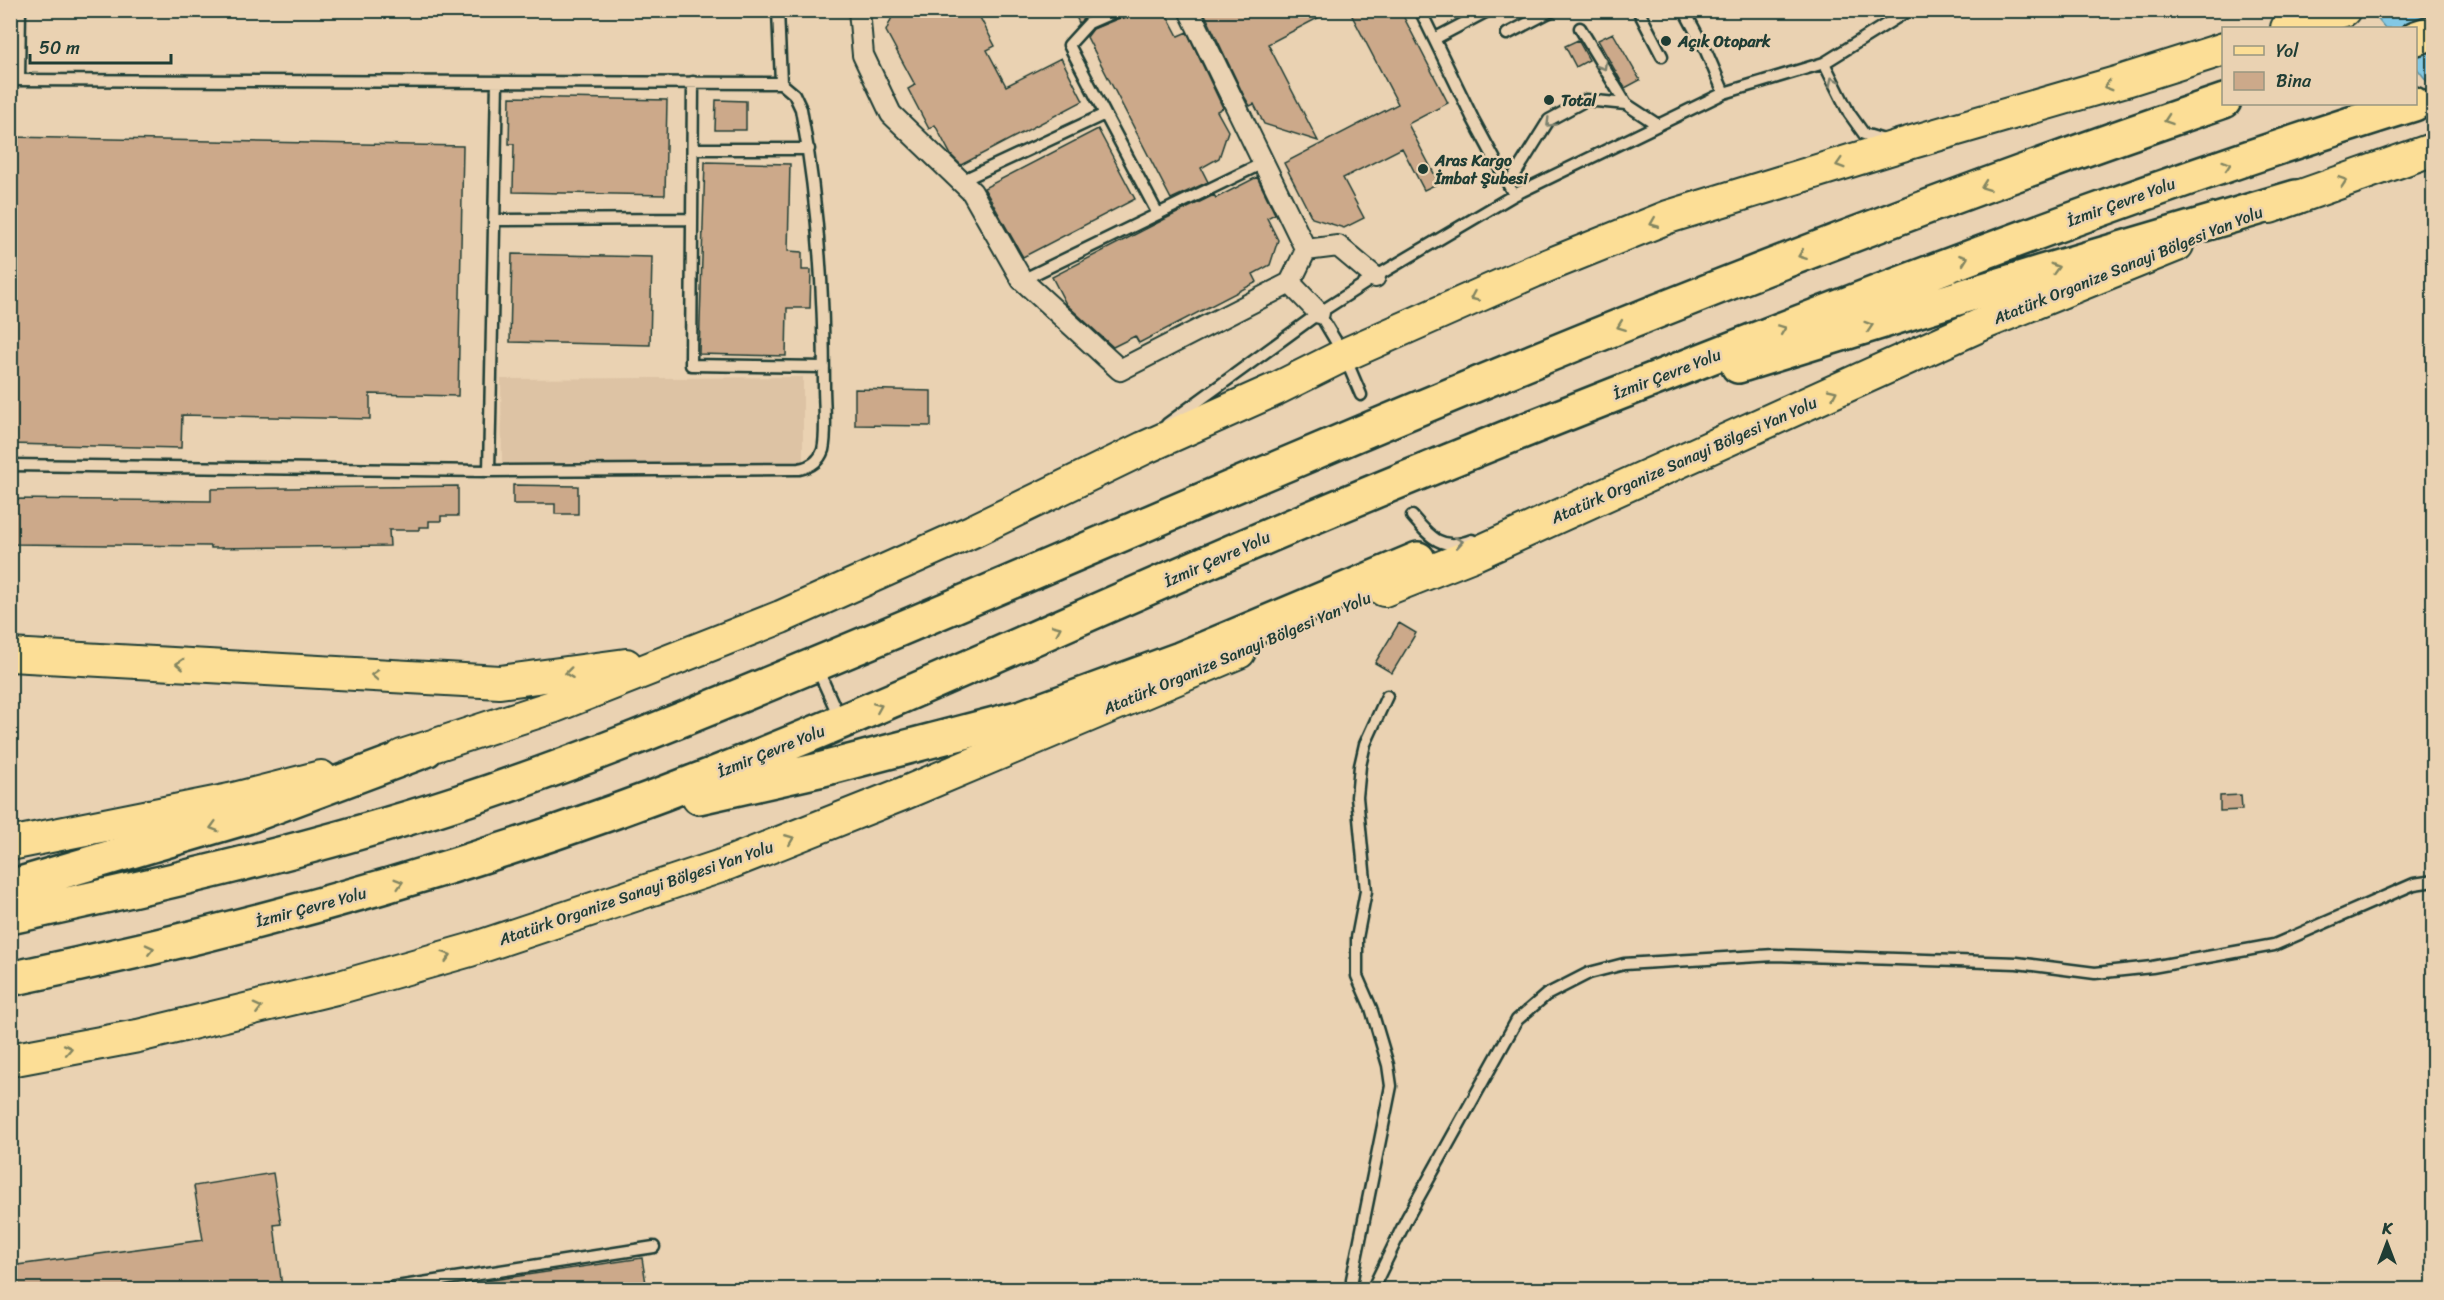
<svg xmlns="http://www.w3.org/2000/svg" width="2444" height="1300" font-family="Sriracha,sans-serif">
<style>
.built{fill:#ddc3a4}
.water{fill:#83c8e4;stroke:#5b909e;stroke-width:1.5}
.building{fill:#cca98a;stroke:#1f3d34;stroke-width:1.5}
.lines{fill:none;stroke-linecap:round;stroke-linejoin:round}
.lane-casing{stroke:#1f3d34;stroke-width:15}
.street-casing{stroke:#1f3d34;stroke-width:24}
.primary-casing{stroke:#1f3d34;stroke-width:36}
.highway-casing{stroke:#1f3d34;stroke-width:38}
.lane{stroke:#ead2b2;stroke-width:10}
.street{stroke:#ead2b2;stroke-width:20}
.primary{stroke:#fcde96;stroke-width:32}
.highway{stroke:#fcde96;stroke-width:33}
.oneway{stroke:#7a806d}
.oneway2{stroke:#828560}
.poi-dot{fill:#1f3d34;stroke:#ead2b2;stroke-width:2}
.labels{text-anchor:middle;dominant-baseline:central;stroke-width:5;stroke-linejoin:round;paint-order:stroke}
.poi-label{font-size:16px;font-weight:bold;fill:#1f3d34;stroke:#ead2b2;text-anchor:start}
.street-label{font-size:16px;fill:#1f3d34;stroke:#ead2b2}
</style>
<rect width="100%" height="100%" fill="#ead2b2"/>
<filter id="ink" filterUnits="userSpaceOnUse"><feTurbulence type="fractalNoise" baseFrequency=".0167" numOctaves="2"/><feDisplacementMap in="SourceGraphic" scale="12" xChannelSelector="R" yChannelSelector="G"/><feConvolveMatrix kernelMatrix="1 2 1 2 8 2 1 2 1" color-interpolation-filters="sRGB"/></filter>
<g filter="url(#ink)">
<path class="built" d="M803,377V467L502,469L501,379Z"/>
<path class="water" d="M2371,11H2433V89L2416,67V28H2385Z"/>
<path class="building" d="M895,10H976L995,46L987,50L1006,86L1061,58L1083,101L961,165L951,155L935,125L929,129L908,89L915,85L886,31Z
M1073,10H1099L1086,16L1079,23Z
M1141,10H1149L1168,17L1178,36L1187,32L1223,108L1217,111L1228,131L1219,158L1201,168L1208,182L1171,199L1087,37L1093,29L1122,17L1124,19Z
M1203,10H1333L1268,44L1318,141L1264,124L1254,104L1250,106L1244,96Z
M1349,10H1400L1448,103L1408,124L1439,183L1424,190L1402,148L1343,178L1364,218L1344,228L1312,218L1284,163L1398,104Z
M1613,33L1640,80L1625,88L1598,40Z
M1578,40L1589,60L1576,67L1565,46Z
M510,97L667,100L665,195L513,192L514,144H509Z
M716,100L746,101V130H715Z
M1098,129L1135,199L1023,257L984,188Z
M10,137L463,146L458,396L370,394V419L182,415L181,448L10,444Z
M705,162L790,164L788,251L802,252V270H811L810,308H787L786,356L699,354Z
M1257,177L1275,214L1267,218L1278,240L1270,265L1253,274L1257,282L1139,343L1135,336L1113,347L1066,304L1052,277L1165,219L1214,195L1216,198Z
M512,254L652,257L650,345L510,342Z
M855,389L931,391V426L855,425Z
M513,485L578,486V514H555V504H513Z
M458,486V516H441V521H429V527H419V530H389L390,546L211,548V546L10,544V499L211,501V489Z
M1399,623L1416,633L1392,673L1375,663Z
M2241,795L2242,810L2220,811V796Z
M273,1173L281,1224L274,1225L282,1287L263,1290H10V1266L203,1240L194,1186Z
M642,1258L647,1290H487L486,1281Z"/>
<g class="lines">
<defs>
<path id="lane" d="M1420,10L1473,119L1514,195
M1638,10L1662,56
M1684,10L1706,51L1724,93
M1580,28L1626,104
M1507,34L1553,10
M1434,39L1489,10
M1824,63L1849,113L1864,134L1887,141
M10,80L781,83L778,10
M19,80L20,10
M693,82L691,365L824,367
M1105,114L1158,214
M693,149H809
M961,181L1105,114L1069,45L1089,23L1119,10
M1509,184L1549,120L1586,100L1626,104L1658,125
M494,220L692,219
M1022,280L1263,163
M1361,395L1344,355L1319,313L1375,277L1514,195L1724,93L1824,63L1909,10
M1167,424L1319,313
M10,465L489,471L497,82
M489,471L799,469C810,467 819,462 823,450C827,433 824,405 824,386C824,293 818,200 801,109L794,94L781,83
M1412,516C1430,537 1442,552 1472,540
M817,668L840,719
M377,1290L654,1247
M1352,1290V1279L1391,1086L1388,1065L1371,1008L1357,976V938L1366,891L1357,797L1360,766L1365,744L1387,696
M1372,1290L1407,1218L1517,1020L1546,995L1589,973L1624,964L1775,955L2017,963L2095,973L2152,967L2274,945L2414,884L2434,881"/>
<path id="street" d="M859,10L863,55L891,114L972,192L1022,280L1120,370L1290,283
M1189,10L1306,250
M1319,313L1290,283L1306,250L1338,246L1375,277"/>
<path id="primary" d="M2287,28L2344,10
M2270,207L2434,149
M1384,590L1475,554L1987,322L2177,245
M10,655L500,682L626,665
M402,756L552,707L781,617L973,531L1144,448L1276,389L1344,355L1534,271L1668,217L1902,145L2126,80L2224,49
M10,844L230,800L321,777
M10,1060L138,1036L340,987L470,950L724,865L900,795L1239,652"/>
<path id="highway" d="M2416,38L2434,32
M1738,366L2042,272L2296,197
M699,797L819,770L1022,717L1180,659L1418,559
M10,887L247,817L426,750
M10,917C161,884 312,850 459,802C575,764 689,717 802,670C967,602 1130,530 1294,461C1599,331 1909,208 2224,101
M10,979C250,929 487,864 714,774C914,695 1108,603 1306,520C1460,455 1616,394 1772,333C1983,251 2197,171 2414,104"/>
</defs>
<use href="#lane" class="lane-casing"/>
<use href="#street" class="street-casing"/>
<use href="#primary" class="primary-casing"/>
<use href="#highway" class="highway-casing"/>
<use href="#lane" class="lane"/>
<use href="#street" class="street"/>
<use href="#primary" class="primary"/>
<use href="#highway" class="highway"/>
</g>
<defs><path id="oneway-chevron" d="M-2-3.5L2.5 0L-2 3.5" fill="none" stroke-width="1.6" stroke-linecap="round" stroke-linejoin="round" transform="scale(1.5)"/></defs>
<g class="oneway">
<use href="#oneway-chevron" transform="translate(1603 66) rotate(59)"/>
<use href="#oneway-chevron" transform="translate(1833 81) rotate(-116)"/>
<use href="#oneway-chevron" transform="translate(1550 123) rotate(135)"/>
<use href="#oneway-chevron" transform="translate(1459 542) rotate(-10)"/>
</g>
<g class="oneway2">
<use href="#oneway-chevron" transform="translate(2108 86) rotate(164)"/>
<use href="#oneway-chevron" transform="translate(2168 120) rotate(161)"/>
<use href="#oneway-chevron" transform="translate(1840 164) rotate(163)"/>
<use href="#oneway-chevron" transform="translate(2227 165) rotate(-18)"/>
<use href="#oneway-chevron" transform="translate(2343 181) rotate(-19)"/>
<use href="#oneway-chevron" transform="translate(1985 186) rotate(160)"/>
<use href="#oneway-chevron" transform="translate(1654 223) rotate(158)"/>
<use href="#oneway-chevron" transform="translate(1802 255) rotate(159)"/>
<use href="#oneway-chevron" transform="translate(1964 259) rotate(-20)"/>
<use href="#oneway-chevron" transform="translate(2055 268) rotate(-16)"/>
<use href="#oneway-chevron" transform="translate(1474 297) rotate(156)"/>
<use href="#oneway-chevron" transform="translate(1621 326) rotate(159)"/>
<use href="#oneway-chevron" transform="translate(1869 326) rotate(-18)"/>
<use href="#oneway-chevron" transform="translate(1782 329) rotate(-21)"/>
<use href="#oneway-chevron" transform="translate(1833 393) rotate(-25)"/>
<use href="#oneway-chevron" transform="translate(1057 629) rotate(-24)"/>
<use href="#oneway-chevron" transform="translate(180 664) rotate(-177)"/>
<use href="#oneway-chevron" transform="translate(569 673) rotate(173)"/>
<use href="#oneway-chevron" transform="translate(375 675) rotate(-177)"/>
<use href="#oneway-chevron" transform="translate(878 707) rotate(-23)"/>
<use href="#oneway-chevron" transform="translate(214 827) rotate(164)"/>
<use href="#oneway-chevron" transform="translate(790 839) rotate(-22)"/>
<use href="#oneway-chevron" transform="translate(399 883) rotate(-17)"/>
<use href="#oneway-chevron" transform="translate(150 949) rotate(-13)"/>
<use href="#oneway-chevron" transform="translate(447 956) rotate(-16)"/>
<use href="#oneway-chevron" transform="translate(258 1008) rotate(-14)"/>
<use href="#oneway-chevron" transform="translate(68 1049) rotate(-11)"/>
</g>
</g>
<g class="poi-dot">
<circle cx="1666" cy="41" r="6"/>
<circle cx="1549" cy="100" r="6"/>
<circle cx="1423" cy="169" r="6"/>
</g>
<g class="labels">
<g class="poi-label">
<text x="1678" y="41">Açık Otopark</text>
<text x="1561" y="100">Total</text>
<text x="1435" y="160">Aras Kargo<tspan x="1435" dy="18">İmbat Şubesi</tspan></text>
</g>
<g class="street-label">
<text transform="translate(2121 202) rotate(-20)">İzmir Çevre Yolu</text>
<text transform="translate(2128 265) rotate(-22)">Atatürk Organize Sanayi Bölgesi Yan Yolu</text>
<text transform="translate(1667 374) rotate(-21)">İzmir Çevre Yolu</text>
<text transform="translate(1684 460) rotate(-24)">Atatürk Organize Sanayi Bölgesi Yan Yolu</text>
<text transform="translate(1217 559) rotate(-24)">İzmir Çevre Yolu</text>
<text transform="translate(1237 653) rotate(-23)">Atatürk Organize Sanayi Bölgesi Yan Yolu</text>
<text transform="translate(771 751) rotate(-22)">İzmir Çevre Yolu</text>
<text transform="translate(636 893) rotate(-19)">Atatürk Organize Sanayi Bölgesi Yan Yolu</text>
<text transform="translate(311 907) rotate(-15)">İzmir Çevre Yolu</text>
</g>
</g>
<rect width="2444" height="1300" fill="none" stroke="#ead2b2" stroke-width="36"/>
<rect x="18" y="18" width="2408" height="1264" fill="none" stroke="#1f3d34" stroke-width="2" filter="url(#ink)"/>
<rect x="2222" y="27" width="195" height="78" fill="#ead2b2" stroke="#999680" stroke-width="1.5"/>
<rect x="2234" y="46" width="30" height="9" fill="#fcde96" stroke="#999680" stroke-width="1.5"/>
<text x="2276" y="57" font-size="18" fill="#1f3d34">Yol</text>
<rect x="2234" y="72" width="30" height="18" fill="#cca98a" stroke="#999680" stroke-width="1.5"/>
<text x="2276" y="87" font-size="18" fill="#1f3d34">Bina</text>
<g transform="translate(2387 1243)" stroke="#ead2b2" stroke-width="4.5" paint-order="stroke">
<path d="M0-4.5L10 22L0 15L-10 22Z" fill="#1f3d34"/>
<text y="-9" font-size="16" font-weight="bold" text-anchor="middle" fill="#1f3d34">K</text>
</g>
<path d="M30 54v9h141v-9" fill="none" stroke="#1f3d34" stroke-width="3"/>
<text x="39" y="54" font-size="18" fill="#1f3d34" stroke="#ead2b2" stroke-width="4.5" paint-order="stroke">50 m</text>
</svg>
